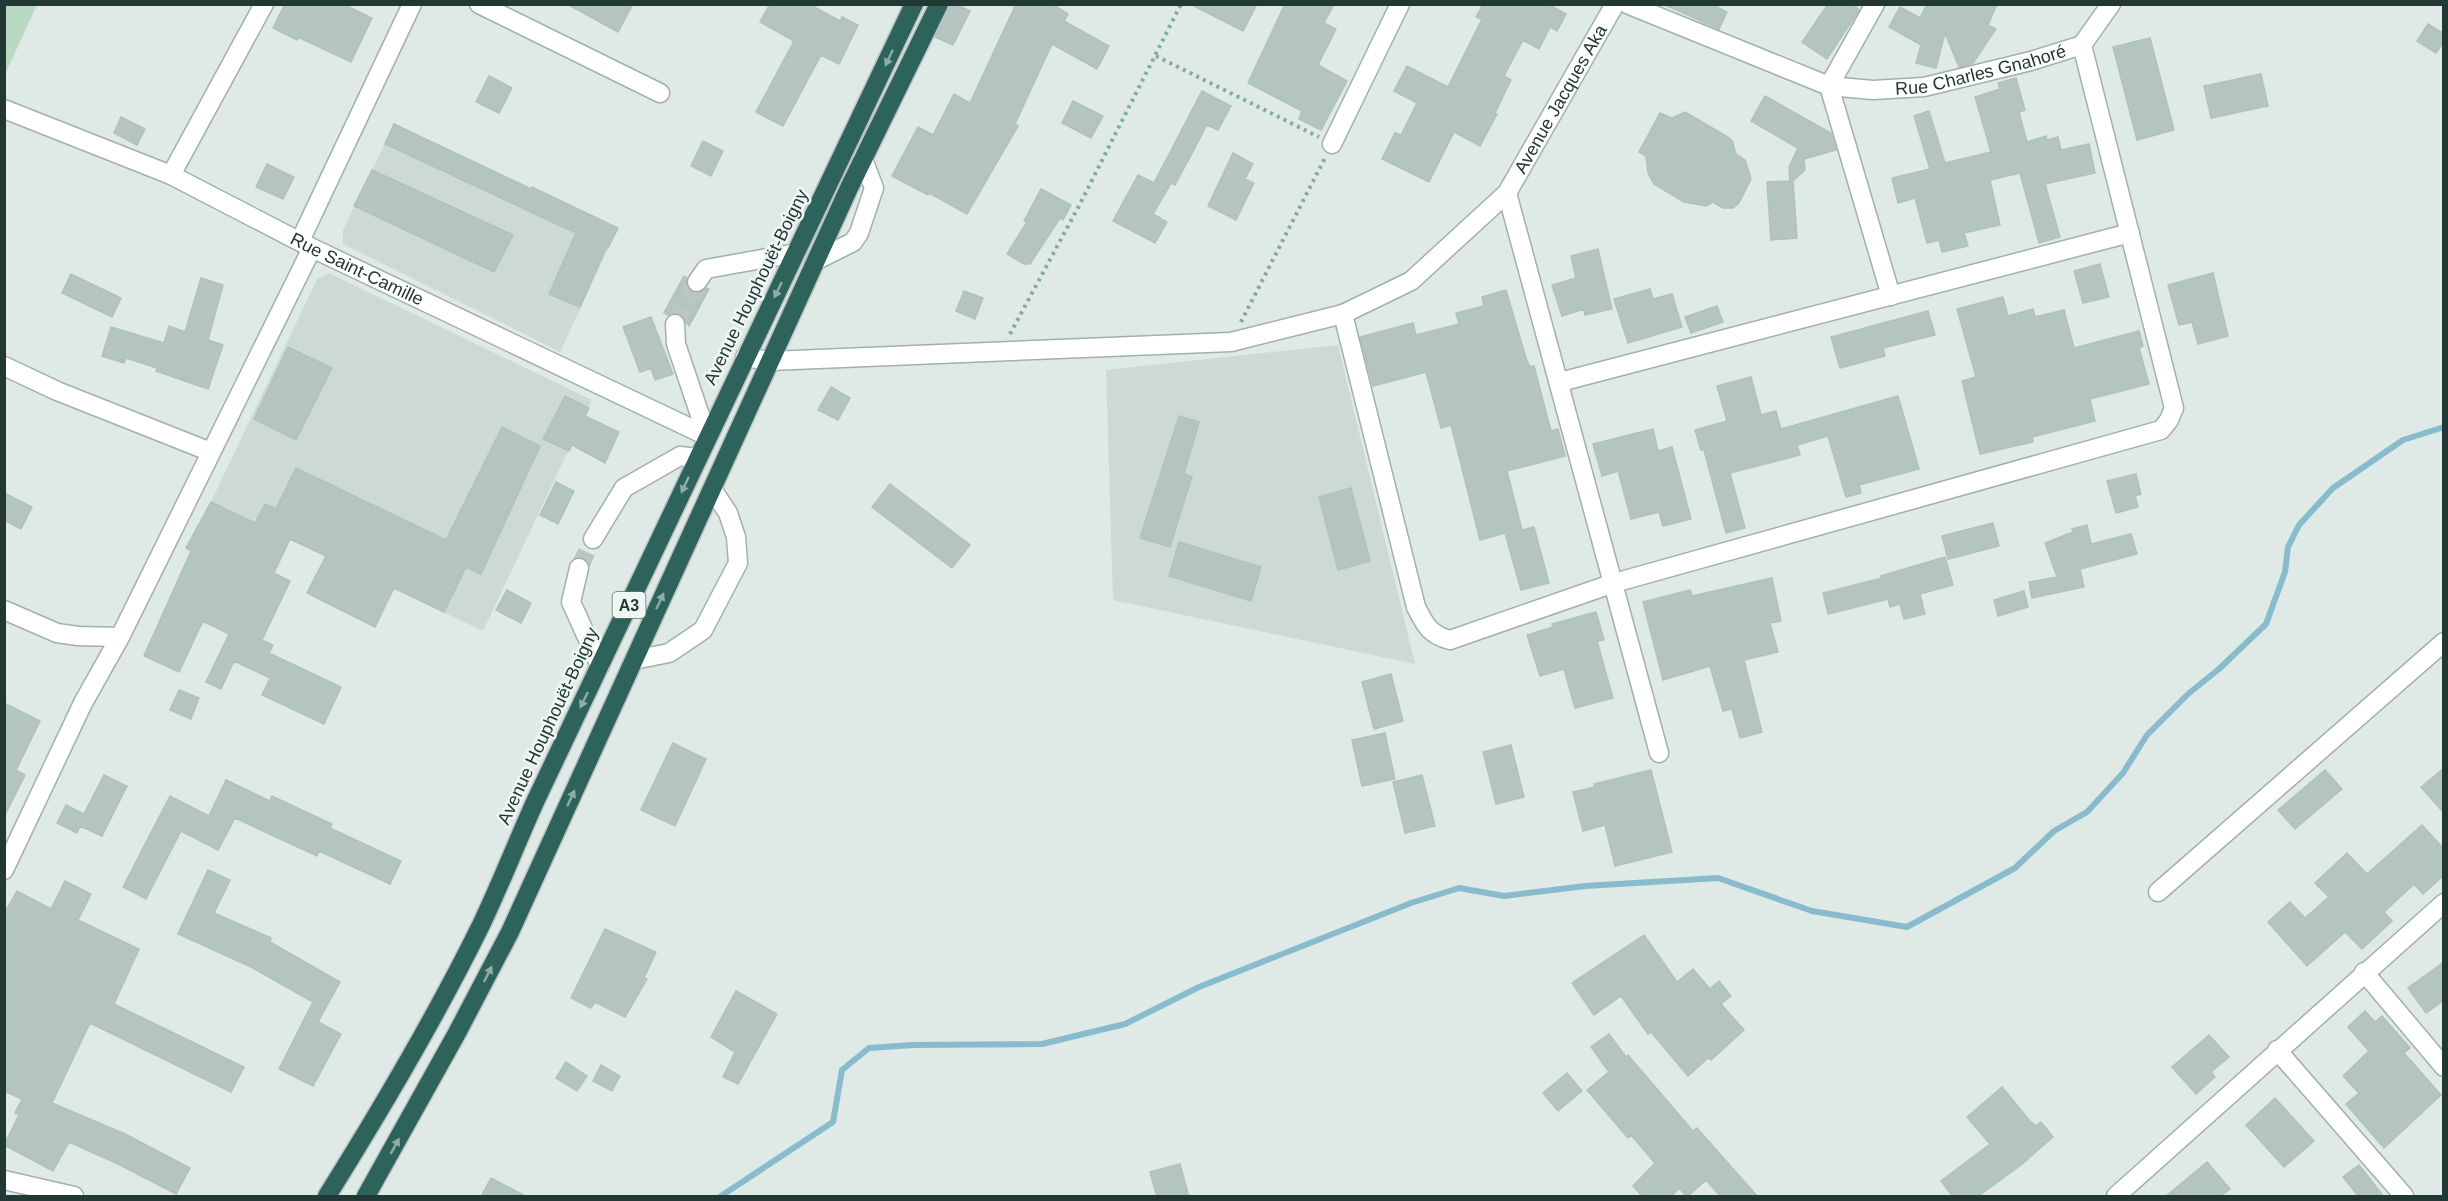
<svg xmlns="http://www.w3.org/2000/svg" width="2448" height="1201" font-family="Arial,sans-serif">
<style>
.built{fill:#cdd9d4}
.green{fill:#b8dac4}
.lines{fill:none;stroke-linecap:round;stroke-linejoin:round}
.stream{stroke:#88bccc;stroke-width:6}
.building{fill:#b4c4be;stroke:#b1c2bd;stroke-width:1.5}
.minor-tunnel{stroke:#b9c6c2;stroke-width:18;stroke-dasharray:18 9;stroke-linecap:butt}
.minor-casing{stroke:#a2b0ac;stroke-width:21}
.highway-casing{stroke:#bcc3c2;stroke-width:21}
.path{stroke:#80aba1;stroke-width:4;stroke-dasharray:3 4.5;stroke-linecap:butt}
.minor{stroke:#fff;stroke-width:18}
.highway{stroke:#2e635c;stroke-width:18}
.oneway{fill:#8eaca8}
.labels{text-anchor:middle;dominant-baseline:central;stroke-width:5;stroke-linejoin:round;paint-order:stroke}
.shield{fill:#eff6f3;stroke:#5f716d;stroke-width:1.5}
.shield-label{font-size:16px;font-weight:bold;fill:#213834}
.street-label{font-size:18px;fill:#213834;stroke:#eff6f3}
</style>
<rect width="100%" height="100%" fill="#dfe9e5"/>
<path class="built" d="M394,124L618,228L560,352L343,244V230Z
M329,273L592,400L483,631L211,502L317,279Z
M1338,345L1415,664L1113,600L1106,370Z"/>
<path class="green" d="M5,4L37,5L5,74L4,5Z"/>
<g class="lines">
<path class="stream" d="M721,1196L833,1122L842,1070L869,1048L913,1045L1042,1044L1125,1024L1199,987L1411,903L1459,888L1504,896L1585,886L1718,878L1812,911L1907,927L2015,868L2054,831L2087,812L2123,773L2147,735L2188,694L2219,669L2266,624L2285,572L2288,547L2299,525L2333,488L2403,440L2444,427"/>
</g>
<path class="building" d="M285,4H343L372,18L351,62L298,37L297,40L273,28Z
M567,4H633L618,32Z
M770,4H809L840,21L842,17L858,25L839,64L821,55L783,126L756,112L794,41L760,22Z
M950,4H956L970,11L953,45L935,37Z
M1016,4H1052L1068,14L1064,21L1109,46L1097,69L1052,44L1015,124L1018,126L967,214L929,193L928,195L892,176L918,127L933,135L954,94L970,103Z
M1190,4H1257L1243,31Z
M1285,4H1334L1324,23L1336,29L1318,65L1347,81L1321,130L1299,119L1302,111L1248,83Z
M1483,4H1548L1566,14L1557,31L1550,27L1539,49L1523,40L1504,76L1511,80L1495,113L1497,114L1480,146L1454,132L1429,182L1382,159L1395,133L1401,135L1417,103L1394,91L1407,66L1448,87L1482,19L1476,17Z
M1663,4H1711L1727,12L1719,29Z
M1828,4H1853L1859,10L1827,59L1802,42Z
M1927,4H1997L1988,25L1996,29L1973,63L1959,67L1945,33L1936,68L1916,63L1921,45L1889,27L1900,7L1920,18Z
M2428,24L2444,34V41L2436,53L2417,41Z
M2150,38L2174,130L2137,140L2113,47Z
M2261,74L2268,106L2211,118L2204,86Z
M489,76L512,88L499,113L476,102Z
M2016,78L2025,110L2019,112L2027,142L2046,136L2047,140L2058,137L2061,150L2089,144L2095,173L2045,184L2060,237L2039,243L2020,173L1990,180L2000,225L1964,233L1968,246L1942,252L1939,240L1927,243L1915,198L1898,203L1892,178L1930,169L1914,116L1929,111L1945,163L1991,152L1975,97L2000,89L1998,83Z
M1202,91L1231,106L1218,130L1207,125L1175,185L1171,183L1153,214L1167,222L1155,243L1113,221L1138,175L1154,183Z
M1765,96L1831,133L1836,150L1804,159L1805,170L1793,181L1797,238L1771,240L1767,182L1790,181L1789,167L1798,148L1751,121Z
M1073,101L1103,116L1091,138L1062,123Z
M1685,112L1728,137L1732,141L1736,154L1745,160L1751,179L1739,203L1733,208H1723L1713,202L1706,206L1684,202L1654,184L1648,173L1646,156L1639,152L1660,113L1672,118Z
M121,117L145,129L137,145L114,133Z
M394,124L531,189L532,187L618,228L608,248H606L580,307L549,294L576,233L385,144Z
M703,141L723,151L711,176L691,166Z
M1233,153L1253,164L1245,179L1254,183L1236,220L1208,206Z
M267,164L294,177L283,199L256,187Z
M372,170L513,235L494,272L354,206Z
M1041,189L1071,205L1063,220L1060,218L1030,264H1024L1007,254L1027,222L1024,221Z
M1598,249L1612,309L1585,315L1584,309L1562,316L1552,285L1576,278L1571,256Z
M2100,264L2109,297L2083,303L2074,271Z
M2213,273L2228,336L2198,344L2192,322L2179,325L2168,285Z
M71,274L121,298L112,317L62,293Z
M684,276L687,278V286L691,292L697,293L706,288L709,289L689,326L681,314L674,313L668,315L664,313Z
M201,278L223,285L208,340L223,345L208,389L156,371L157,368L126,358L124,363L102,356L111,327L164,343L169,326L185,332Z
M1650,289L1653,299L1672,294L1682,327L1628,343L1614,299Z
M1506,290L1526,358L1530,367L1534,366L1551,431L1558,429L1565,456L1507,471L1522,530L1534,527L1549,583L1521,590L1505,533L1480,540L1451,425L1441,428L1426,372L1373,386L1360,337L1413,323L1416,335L1459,324L1456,313L1484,306L1482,297Z
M964,291L983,298L975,319L956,311Z
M2003,297L2008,316L2033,309L2035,317L2064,310L2074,348L2139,331L2143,346L2139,348L2149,384L2090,399L2095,421L2032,437L2033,442L1980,454L1962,381L1976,377L1957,309Z
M1717,306L1723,322L1691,333L1685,317Z
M1928,311L1935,335L1883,348L1885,356L1840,368L1831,337Z
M651,317L673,374L655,380L651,368L640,372L623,327Z
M288,347L332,368L296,440L254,419Z
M1751,377L1761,415L1776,411L1781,429L1898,396L1919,469L1859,485L1861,493L1846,497L1828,436L1797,445L1800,455L1730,473L1745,528L1726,533L1704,450H1701L1695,430L1727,421L1717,386Z
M831,387L850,398L838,420L818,410Z
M565,396L589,408L585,416L619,432L605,463L572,445L569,451L543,439Z
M1179,416L1199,422L1184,474L1192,476L1170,547L1140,538Z
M502,427L540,446L481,574L466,567L444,612L394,588L375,627L307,593L326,556L290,539L274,573L290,581L262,640L273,645L269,653L341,687L324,724L262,695L270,678L234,661L221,689L206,682L229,634L203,621L179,672L144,656L191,551L186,548L211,502L255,523L265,504L276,509L296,468L446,540Z
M1653,429L1658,451L1672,447L1691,519L1663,526L1659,512L1631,519L1618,471L1602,476L1593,444Z
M2136,474L2141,494L2135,496L2138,507L2116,513L2107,481Z
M556,482L574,491L558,524L540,515Z
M890,484L970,545L952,568L872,507Z
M1351,488L1370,561L1338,570L1319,497Z
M4,493L32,507L21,529L4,520Z
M1993,523L1999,546L1948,559L1942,536Z
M2087,525L2091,544L2131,534L2137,554L2080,569L2084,587L2032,598L2029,582L2057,577L2045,543L2073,532L2072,529Z
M1179,542L1261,567L1251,601L1169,576Z
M1945,557L1953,585L1920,594L1925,614L1904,619L1900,604L1890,607L1888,599L1828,614L1823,593L1882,578L1881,576Z
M1772,578L1781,621L1770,623L1778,652L1744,660L1762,732L1740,738L1732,709L1723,711L1710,666L1663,680L1643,602L1690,590L1692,596Z
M507,590L531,603L521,623L496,610Z
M2024,591L2028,607L1998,616L1994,600Z
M1596,612L1604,640L1597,641L1613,698L1575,708L1564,669L1540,676L1527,635L1553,627L1552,624Z
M1391,674L1403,721L1374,729L1362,682Z
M179,690L199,698L191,719L170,710Z
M4,703L40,721L16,770L25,775L4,817Z
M1385,733L1395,779L1362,786L1352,740Z
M673,743L706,759L675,826L641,810Z
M1511,745L1524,797L1496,804L1483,752Z
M2444,768V813L2421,787Z
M1651,770L1672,852L1615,866L1605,825L1583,831L1573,792L1595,787L1594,784Z
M2325,770L2342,789L2295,829L2278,810Z
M104,775L127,786L102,836L80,826L77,833L57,823L66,805L84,814Z
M1422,775L1435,826L1405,833L1393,782Z
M226,780L270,801L272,796L332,824L330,828L401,861L390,884L319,851L317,856L235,818L218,850L181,831L146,899L123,887L170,796L209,816Z
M2422,825L2444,849V875L2423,894L2414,884L2384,912L2392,921L2362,949L2345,932L2307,966L2268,922L2290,902L2305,918L2329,897L2315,883L2347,853L2367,874Z
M208,870L230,880L214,913L271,938L270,942L340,982L318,1022L341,1034L313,1086L279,1069L313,1002L251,967L178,934Z
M65,881L91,894L78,920L139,949L114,1004L244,1067L231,1092L90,1023L52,1103L125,1134L190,1168L176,1194L118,1164L69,1142L53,1171L4,1145L19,1115L15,1113L22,1099L4,1091V914L17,891L51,909Z
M605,929L656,952L644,978L647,979L625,1017L595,1002L591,1008L571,998Z
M1644,935L1677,982L1693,969L1710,989L1719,981L1731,996L1721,1004L1744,1030L1711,1060L1708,1058L1688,1076L1651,1032L1648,1034L1621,996L1594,1015L1572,983Z
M2444,962V1000L2426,1013L2408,988Z
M736,991L777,1014L738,1084L723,1077L735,1052L711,1037Z
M2365,1011L2375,1022L2382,1016L2410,1048L2404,1053L2441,1095L2384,1148L2346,1104L2359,1093L2343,1076L2369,1051L2348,1027Z
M1609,1034L1626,1057L1628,1055L1693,1131L1697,1128L1758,1197H1721L1706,1180L1687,1197L1679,1188L1671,1197H1643L1633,1186L1655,1163L1631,1135L1628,1138L1587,1090L1609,1072L1591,1047Z
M2209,1035L2229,1057L2211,1072L2215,1077L2196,1094L2172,1067Z
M566,1062L587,1076L577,1091L556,1078Z
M601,1065L620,1076L612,1091L593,1081Z
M1567,1073L1582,1091L1558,1111L1543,1093Z
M2002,1087L2030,1121L2036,1126L2041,1122L2053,1137L2021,1165L1977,1197H1953L1941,1181L1990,1144L1967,1117Z
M2275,1098L2314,1141L2284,1167L2246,1125Z
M2207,1162L2230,1189L2220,1197H2165Z
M1180,1164L1189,1197H1157L1150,1172Z
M2359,1165L2384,1197H2359L2343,1177Z
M491,1178L527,1197H481Z"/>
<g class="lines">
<path class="minor-tunnel" d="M675,324L697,282
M579,568L593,539"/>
<defs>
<g id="minor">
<path d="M479,4L660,93"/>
<path id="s1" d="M1627,4L1829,86L1873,90L1924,87L2031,61L2082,45L2111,4"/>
<path d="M1875,4L1829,86L1891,296"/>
<path id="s2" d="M4,109L171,175L312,248L707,436"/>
<path d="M1332,144L1400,4"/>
<path d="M171,175L264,4"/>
<path d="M1507,193L1659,753"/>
<path d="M300,241L412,4"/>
<path d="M817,260L853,242L859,233L874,188L863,159"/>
<path d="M697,282L706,269L796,253"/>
<path d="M1343,314L1416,607C1425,625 1430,635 1450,640L1614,583L2161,430L2169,420L2174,408L2082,45"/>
<path d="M675,324L676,344L707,436"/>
<path id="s3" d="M745,357L770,361L1231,342L1343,314L1411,281L1507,193L1615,4"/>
<path d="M4,366L57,391L211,452"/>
<path d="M1560,382L2130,233"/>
<path d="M593,539L624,488L680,456L697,458"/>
<path d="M579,568L571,602L600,666"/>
<path d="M4,610L57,633L78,636L120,637"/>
<path d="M634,660L669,653L703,630L738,563L736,537L728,513L712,489"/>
<path d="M4,870L83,703L120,637L312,248"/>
<path d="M2158,892L2444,642"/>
<path d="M2364,972L2444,1067"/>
<path d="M2277,1050L2404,1196"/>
<path d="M4,1180L74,1196"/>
<path d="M2116,1196L2444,903"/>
</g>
<path id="highway" d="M327,1196C382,1108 436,1017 482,923C501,883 517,842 535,802L914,4
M366,1196L457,1033L510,932L849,188L939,4"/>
</defs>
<use href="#minor" class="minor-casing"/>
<use href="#highway" class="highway-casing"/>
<path class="path" d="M1156,56L1319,137
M1241,322L1325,158
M1010,334L1081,202L1181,4"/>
<use href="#minor" class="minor"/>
<use href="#highway" class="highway"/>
</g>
<defs><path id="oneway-solid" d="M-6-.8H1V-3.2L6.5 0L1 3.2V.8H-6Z" transform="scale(1.5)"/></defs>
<g class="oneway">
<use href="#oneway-solid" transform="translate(889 58) rotate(115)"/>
<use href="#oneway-solid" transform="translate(778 290) rotate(116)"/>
<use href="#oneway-solid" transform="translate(685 485) rotate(115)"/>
<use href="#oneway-solid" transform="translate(660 601) rotate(-65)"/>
<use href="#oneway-solid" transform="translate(584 700) rotate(116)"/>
<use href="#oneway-solid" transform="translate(571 798) rotate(-65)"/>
<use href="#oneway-solid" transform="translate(488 974) rotate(-63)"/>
<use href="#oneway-solid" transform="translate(395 1146) rotate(-61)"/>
</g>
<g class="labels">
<rect class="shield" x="612.5" y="592" width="33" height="26" rx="4.5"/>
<g class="shield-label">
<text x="629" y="605">A3</text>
</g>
<g class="street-label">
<text stroke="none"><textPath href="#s1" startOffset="372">Rue Charles Gnahoré</textPath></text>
<text stroke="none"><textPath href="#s3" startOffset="916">Avenue Jacques Aka</textPath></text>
<text stroke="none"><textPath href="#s2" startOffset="388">Rue Saint-Camille</textPath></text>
<text transform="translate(756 287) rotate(-64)">Avenue Houphouët-Boigny</text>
<text transform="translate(548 726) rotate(-65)">Avenue Houphouët-Boigny</text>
</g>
</g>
<rect width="2448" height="1201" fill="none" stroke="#213834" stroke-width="12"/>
</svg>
